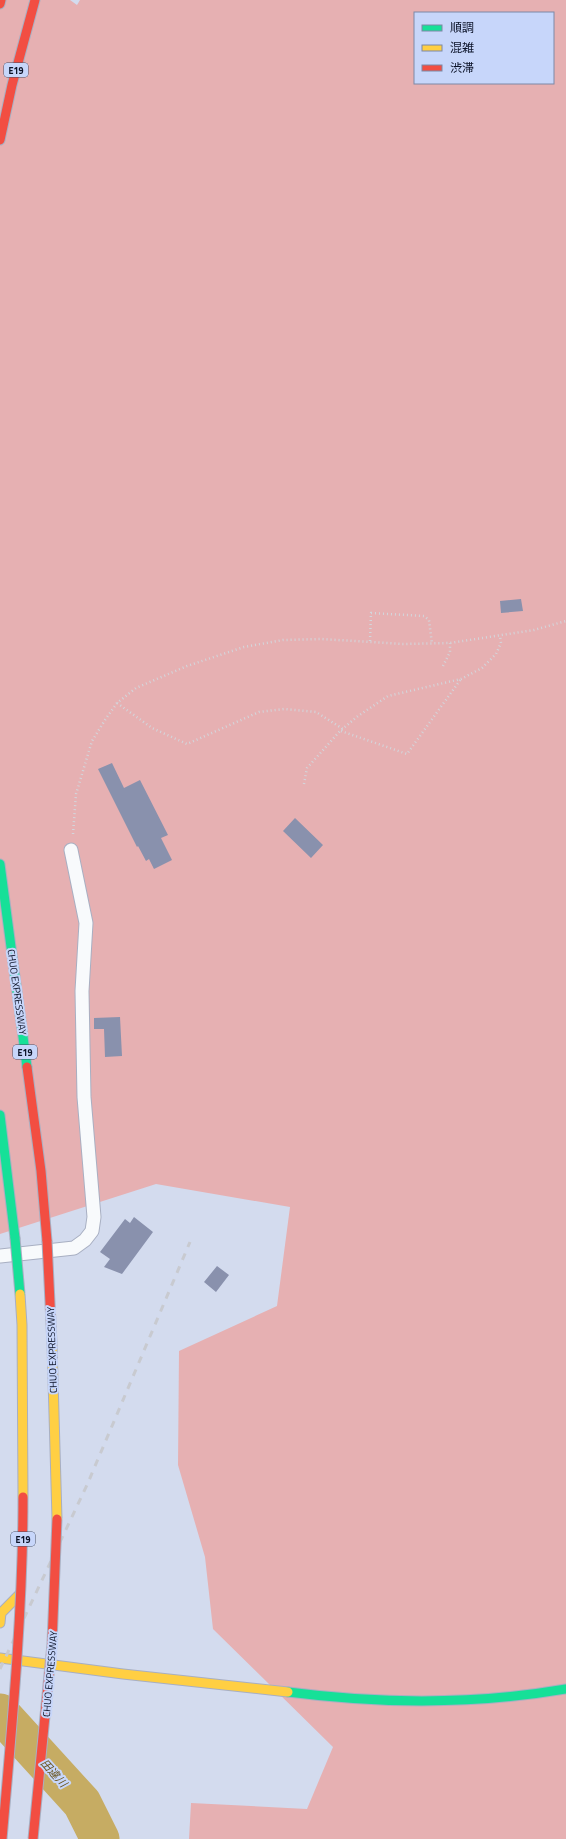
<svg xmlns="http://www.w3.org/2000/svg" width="566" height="1839" font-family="'Titillium Web','Noto Sans JP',sans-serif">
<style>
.green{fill:#e6b0b2;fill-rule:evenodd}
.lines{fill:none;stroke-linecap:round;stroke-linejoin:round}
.river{stroke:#c6ac63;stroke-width:39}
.building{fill:#8991ad}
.lane-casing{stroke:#a8afc2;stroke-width:15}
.fast-casing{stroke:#a8afc2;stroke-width:11}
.slow-casing{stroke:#a8afc2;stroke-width:11}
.jam-casing{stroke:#a8afc2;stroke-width:11}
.path{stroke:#d3d6dc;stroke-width:2.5;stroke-dasharray:1 3;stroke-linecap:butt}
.lane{stroke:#f8fafc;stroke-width:13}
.fast{stroke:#16e098;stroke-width:9}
.slow{stroke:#ffcf43;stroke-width:9}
.jam{stroke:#f24e42;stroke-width:9}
.rail{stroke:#c8cad0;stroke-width:3;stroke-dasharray:7 7;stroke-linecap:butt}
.fast-bridge-casing{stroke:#a8afc2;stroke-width:11;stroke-linecap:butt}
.slow-bridge-casing{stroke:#a8afc2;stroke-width:11;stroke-linecap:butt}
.jam-bridge-casing{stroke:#a8afc2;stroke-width:11;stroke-linecap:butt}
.fast-bridge{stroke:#16e098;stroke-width:9}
.slow-bridge{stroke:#ffcf43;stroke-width:9}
.jam-bridge{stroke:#f24e42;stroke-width:9}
.labels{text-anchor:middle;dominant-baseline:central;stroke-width:4;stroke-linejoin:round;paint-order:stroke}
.shield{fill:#c7d6fa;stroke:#444e67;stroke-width:1}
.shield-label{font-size:9px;font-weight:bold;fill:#0c1328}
.street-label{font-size:10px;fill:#0c1328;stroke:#c7d6fa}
.water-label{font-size:11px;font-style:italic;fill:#69541c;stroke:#c7d6fa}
</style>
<rect width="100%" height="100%" fill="#d3dbee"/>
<path class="green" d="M0,0H70L77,5L80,0H566V1839H189L191,1803L307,1809L333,1747L213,1629L205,1557L178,1465L179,1351L277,1306L290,1207L156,1184L0,1234ZM415,13H553V83H415Z"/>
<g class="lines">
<path class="river" d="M0,1713L82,1803L100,1839"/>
</g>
<path class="building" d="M521,599L523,611L501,613L500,601Z
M112,763L124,788L140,780L168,835L161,838L172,860L154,869L149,859L146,861L138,846L137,847L98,769Z
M295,818L323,845L311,858L283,831Z
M120,1017L122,1056L105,1057L104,1029H94V1018Z
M134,1217L153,1232L122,1274L104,1267L110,1259L100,1252L125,1219L130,1223Z
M217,1266L229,1275L216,1292L204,1282Z"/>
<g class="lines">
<defs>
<path id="lane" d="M0,1256L74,1248L85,1240L92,1231L94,1217L84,1097L82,991L86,923L71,850"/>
<path id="fast" d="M0,864L27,1067
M0,1115L15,1238
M288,1692C381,1704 473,1705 566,1689"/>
<path id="slow" d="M0,1623L1,1613L20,1594
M0,1658L123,1674L288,1692"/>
<path id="jam" d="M0,4L1,0
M0,140L12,85L35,0
M27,1067L41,1171L47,1241"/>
</defs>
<use href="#lane" class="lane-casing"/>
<use href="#fast" class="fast-casing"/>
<use href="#slow" class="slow-casing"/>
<use href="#jam" class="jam-casing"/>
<path class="path" d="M370,641L371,613L424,616L429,620L432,644
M443,666L450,652V643
M117,703L152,728L187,744L259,712L284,709L316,712L343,729
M341,731L407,754L461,679
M304,784L307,768L340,731L358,716L388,696L461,679L482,668L496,654L501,643L500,636
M73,834L76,794L92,741L105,720L117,703L136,688L187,666L244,647L283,640L321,639L403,644L450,643L534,630L566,621"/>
<use href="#lane" class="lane"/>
<use href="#fast" class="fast"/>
<use href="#slow" class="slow"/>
<use href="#jam" class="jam"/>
<path class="rail" d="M0,1669L87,1485L190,1242"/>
<defs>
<path id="fast-bridge" d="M15,1238L20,1294"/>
<path id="slow-bridge" d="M20,1294L22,1325L23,1497
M52,1344L57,1519"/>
<path id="jam-bridge" d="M47,1241L52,1344
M2,1839C12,1726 23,1611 23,1497
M33,1839L52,1644L57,1519"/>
</defs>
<use href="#fast-bridge" class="fast-bridge-casing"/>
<use href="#slow-bridge" class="slow-bridge-casing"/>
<use href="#jam-bridge" class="jam-bridge-casing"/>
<use href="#fast-bridge" class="fast-bridge"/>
<use href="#slow-bridge" class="slow-bridge"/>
<use href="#jam-bridge" class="jam-bridge"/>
</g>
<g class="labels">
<g class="shield">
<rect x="4" y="63" width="24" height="14" rx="3"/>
<rect x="13" y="1045" width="24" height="14" rx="3"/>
<rect x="11" y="1532" width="24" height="14" rx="3"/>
</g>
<g class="shield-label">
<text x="16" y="70">E19</text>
<text x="25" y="1052">E19</text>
<text x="23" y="1539">E19</text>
</g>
<g class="street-label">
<text transform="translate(17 992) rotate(82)">CHUO EXPRESSWAY</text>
<text transform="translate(52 1350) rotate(-92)">CHUO EXPRESSWAY</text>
<text transform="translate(50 1674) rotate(-85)">CHUO EXPRESSWAY</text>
</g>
<g class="water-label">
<text transform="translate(54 1773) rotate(48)">田違川</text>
</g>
</g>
<rect x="414" y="12" width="140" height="72" fill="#c7d6fa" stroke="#7c88a6"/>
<rect x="422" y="25" width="20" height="6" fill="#16e098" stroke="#7c88a6"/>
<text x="450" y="32" font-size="12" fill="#0c1328">順調</text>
<rect x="422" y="45" width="20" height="6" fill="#ffcf43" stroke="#7c88a6"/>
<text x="450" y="52" font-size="12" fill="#0c1328">混雑</text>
<rect x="422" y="65" width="20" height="6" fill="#f24e42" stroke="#7c88a6"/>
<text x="450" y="72" font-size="12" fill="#0c1328">渋滞</text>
</svg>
